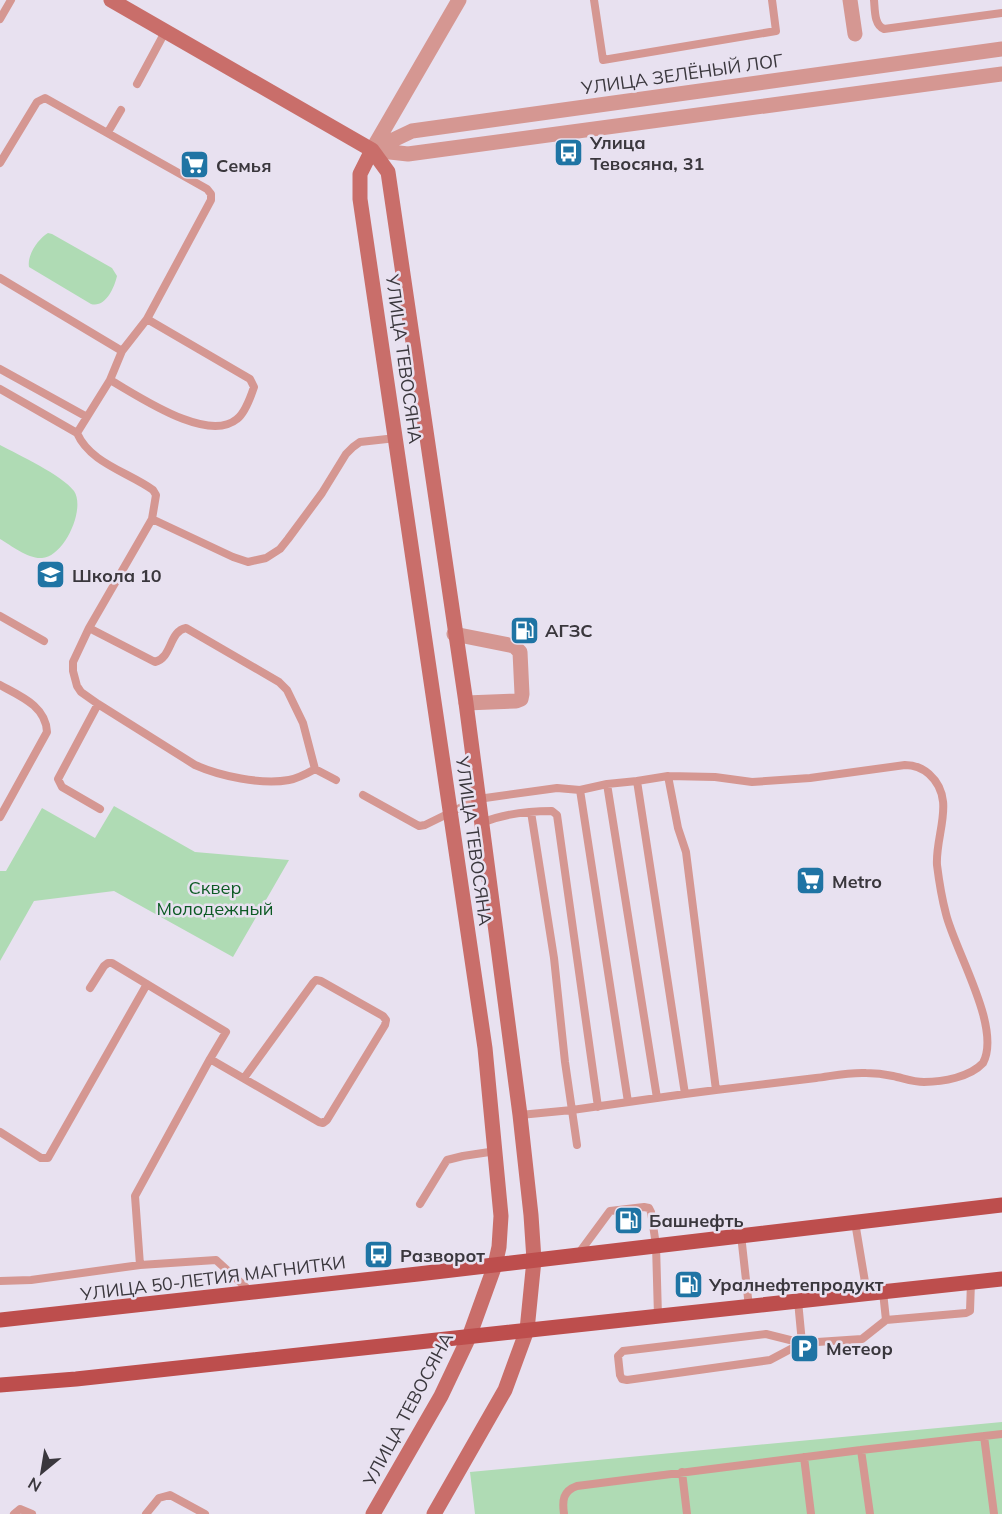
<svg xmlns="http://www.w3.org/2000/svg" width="1002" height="1514" font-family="Mulish,sans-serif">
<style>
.green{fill:#afdbb4}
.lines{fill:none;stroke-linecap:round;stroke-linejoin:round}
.lane{stroke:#d59792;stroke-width:8}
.street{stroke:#d59792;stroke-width:15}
.secondary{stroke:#c96e6a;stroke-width:15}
.primary{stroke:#bd4e4d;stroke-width:15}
.labels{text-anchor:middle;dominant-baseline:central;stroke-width:5;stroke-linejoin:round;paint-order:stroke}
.street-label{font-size:18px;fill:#3a373d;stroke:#e8e1f0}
.poi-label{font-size:18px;font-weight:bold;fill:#3a373d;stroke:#e8e1f0;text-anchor:start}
.park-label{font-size:18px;fill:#0c5a24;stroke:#e8e1f0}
</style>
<rect width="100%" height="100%" fill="#e8e1f0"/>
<path class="green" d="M48,233L52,234L112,268L117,276C114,289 105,308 91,304L29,267C27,255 38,239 48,233Z
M0,445C19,455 62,475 74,491C86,509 64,557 42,558C28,559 12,546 0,539Z
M114,806L195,852L289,860L233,957L114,891L34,901L0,961V871H6L42,808L95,838Z
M1002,1422V1514H475L470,1472Z"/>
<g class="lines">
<path class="lane" d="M594,0L603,60L776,31L772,0
M874,0C875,10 874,25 884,29L1002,13
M0,19L11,0
M137,84L165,32
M108,132L121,110
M0,163L37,102L45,98L207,189L211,194V200L147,319L250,379L254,387C251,396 245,413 237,419C207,444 137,395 110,380L77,433L0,389
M0,278L122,351
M0,369L87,417
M110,380L122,351L147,319
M77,433C90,463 128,472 153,490L156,495L152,519L233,557L248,562L266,558L280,549L288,539L322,493L346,454L353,447L360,442L396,438
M152,519L89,628L155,662C172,658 169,631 186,628L279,682L287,690L303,723L315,769L336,780
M0,616L44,641
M89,628L73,662V671L77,686L81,692L98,704L195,765C220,776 261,785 289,780C299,778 306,774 315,769
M0,685C20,696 46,706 47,732L0,817
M98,704L58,779L62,787L100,809
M668,776L715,777L752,782L810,778L905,765C915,765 922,768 929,774C957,799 935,834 937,865C939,881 942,899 946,914C955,951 1002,1028 983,1063C970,1077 943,1082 924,1082C913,1082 903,1078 893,1076C884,1074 874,1073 866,1073C850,1072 832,1076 816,1078C783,1082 749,1086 716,1090
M637,781L668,776L678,828L686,852L716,1090L685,1094
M607,784L580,790L628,1102
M363,795L419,826L425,825L478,799L557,788L580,790
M531,812L554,958L565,1062L577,1145
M481,823C503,814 527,811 552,811L557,815L598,1107
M90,988L104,966L108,963H112L226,1032L210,1059
M520,1115L572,1110L685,1094L637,781L607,784L657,1098
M0,1132L41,1158H48L147,984
M420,1204L447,1160L463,1156L496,1151
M855,1222L867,1294
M741,1235L749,1307
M579,1253L610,1211L644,1207L649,1208L651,1212L656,1245L658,1316
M140,1265L135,1196L210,1059L319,1122L323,1123L327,1120L385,1025L386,1020L383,1016L321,981L316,980L313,983L244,1078
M0,1281L31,1280L140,1265L216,1260L251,1292
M883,1292L886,1320L966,1313L970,1311L971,1282
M798,1301L802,1343L862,1339L886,1320
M766,1334L802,1343L770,1360L627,1380L622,1379L620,1375L618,1356L623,1351Z
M984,1436L994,1514
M861,1450L870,1514
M804,1457L811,1514
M682,1472L687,1514
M14,1514L20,1509L32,1514
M146,1514L159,1498L170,1495L205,1514
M564,1514C562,1500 563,1491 577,1486L861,1450L1002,1434"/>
<path class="street" d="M850,0L855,34
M372,150L412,131L1002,49
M372,150L408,154L1002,74
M372,150L459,0
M454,634L514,646L520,652L522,694L521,699L516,701L466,703"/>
<path class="secondary" d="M111,0L372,150L388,172L466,703L520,1115L531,1215L534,1260L527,1330L505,1390L434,1514
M372,150L360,174V199L485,1048L501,1216L499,1247L495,1265L469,1337L441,1396L373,1514"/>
<path class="primary" d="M0,1320L418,1274L1002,1205
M0,1385L76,1379L1002,1279"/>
</g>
<defs>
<symbol id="bus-square" viewBox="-11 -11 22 22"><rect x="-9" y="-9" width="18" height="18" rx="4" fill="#1f74a4" stroke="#e8e1f0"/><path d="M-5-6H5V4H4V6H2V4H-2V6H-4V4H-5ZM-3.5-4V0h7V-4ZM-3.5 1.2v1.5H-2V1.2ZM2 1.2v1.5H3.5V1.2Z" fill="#fff"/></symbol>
<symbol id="supermarket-square" viewBox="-11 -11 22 22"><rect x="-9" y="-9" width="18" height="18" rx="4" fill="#1f74a4" stroke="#e8e1f0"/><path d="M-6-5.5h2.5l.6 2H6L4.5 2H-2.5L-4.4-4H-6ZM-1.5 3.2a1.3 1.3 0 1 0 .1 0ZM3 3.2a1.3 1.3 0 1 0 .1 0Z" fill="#fff"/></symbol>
<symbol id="school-square" viewBox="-11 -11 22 22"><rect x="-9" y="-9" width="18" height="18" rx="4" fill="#1f74a4" stroke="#e8e1f0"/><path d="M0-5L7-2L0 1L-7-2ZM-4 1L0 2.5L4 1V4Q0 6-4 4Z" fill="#fff"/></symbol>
<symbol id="fuel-square" viewBox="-11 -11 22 22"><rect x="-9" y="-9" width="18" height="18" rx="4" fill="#1f74a4" stroke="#e8e1f0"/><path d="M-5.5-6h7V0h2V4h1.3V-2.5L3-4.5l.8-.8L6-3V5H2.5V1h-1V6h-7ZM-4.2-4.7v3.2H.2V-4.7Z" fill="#fff"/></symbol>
<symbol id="parking-square" viewBox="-11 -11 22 22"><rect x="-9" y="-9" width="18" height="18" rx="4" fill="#1f74a4" stroke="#e8e1f0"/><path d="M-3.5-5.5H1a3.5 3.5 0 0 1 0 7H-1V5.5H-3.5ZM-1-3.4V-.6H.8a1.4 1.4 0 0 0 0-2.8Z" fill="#fff"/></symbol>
</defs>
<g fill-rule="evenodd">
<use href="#bus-square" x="552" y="136" width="33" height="33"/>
<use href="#supermarket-square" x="178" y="148" width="33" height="33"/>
<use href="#school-square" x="34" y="558" width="33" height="33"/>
<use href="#fuel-square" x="508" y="614" width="33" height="33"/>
<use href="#supermarket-square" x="794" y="864" width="33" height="33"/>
<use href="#fuel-square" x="612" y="1204" width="33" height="33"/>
<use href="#bus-square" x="362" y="1238" width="33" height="33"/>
<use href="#fuel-square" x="672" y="1268" width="33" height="33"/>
<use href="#parking-square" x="788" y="1332" width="33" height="33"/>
</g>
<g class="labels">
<g class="street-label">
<text transform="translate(682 74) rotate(-8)">УЛИЦА ЗЕЛЁНЫЙ ЛОГ</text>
<text transform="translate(404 359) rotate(82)">УЛИЦА ТЕВОСЯНА</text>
<text transform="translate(474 841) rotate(82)">УЛИЦА ТЕВОСЯНА</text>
<text transform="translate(213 1278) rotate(-7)">УЛИЦА 50-ЛЕТИЯ МАГНИТКИ</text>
<text transform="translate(408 1409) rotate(-62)">УЛИЦА ТЕВОСЯНА</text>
</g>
<g class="poi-label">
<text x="590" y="142">Улица<tspan x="590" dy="21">Тевосяна, 31</tspan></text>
<text x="216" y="165">Семья</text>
<text x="72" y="575">Школа 10</text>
<text x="545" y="630">АГЗС</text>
<text x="832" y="881">Metro</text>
<text x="649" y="1220">Башнефть</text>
<text x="400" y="1255">Разворот</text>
<text x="709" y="1284">Уралнефтепродукт</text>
<text x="826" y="1348">Метеор</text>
</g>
<g class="park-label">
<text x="215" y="887">Сквер<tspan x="215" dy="21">Молодежный</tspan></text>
</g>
</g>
<g transform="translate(42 1472) rotate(210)" stroke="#e8e1f0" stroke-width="4.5" paint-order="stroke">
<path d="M0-4.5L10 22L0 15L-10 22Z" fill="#3a373d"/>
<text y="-9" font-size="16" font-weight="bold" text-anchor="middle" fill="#3a373d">N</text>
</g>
</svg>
